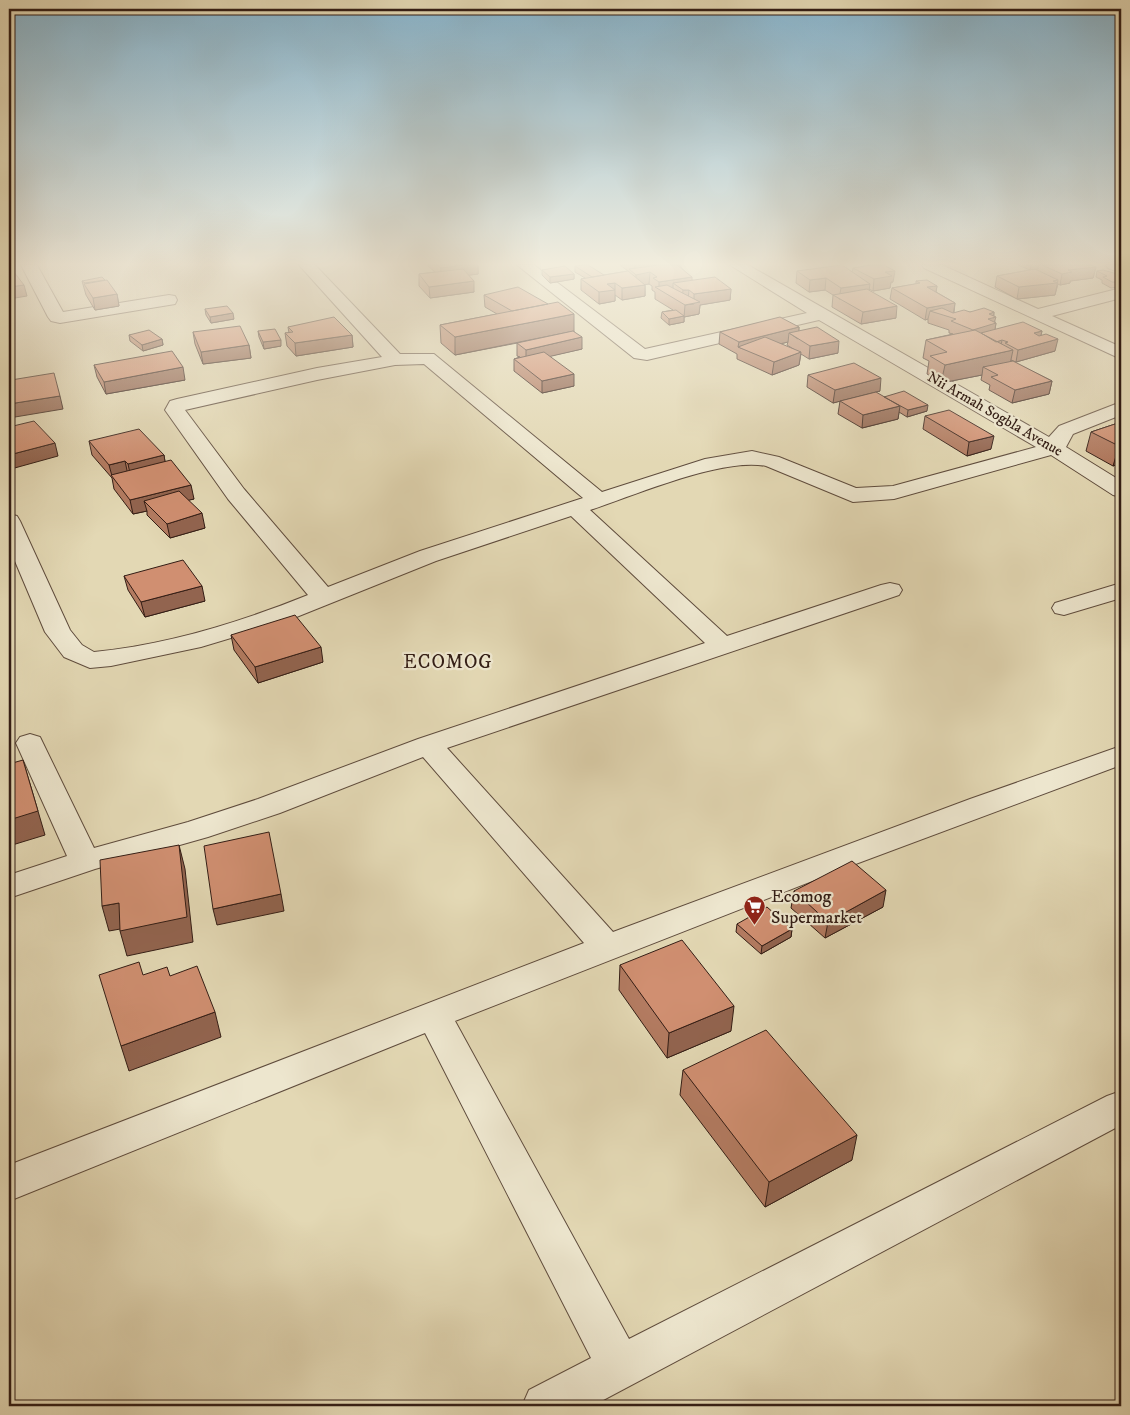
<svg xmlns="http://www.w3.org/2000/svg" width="1130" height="1415" font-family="'IM FELL DW Pica',serif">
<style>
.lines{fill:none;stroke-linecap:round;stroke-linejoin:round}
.street-casing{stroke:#5f4c3d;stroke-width:2}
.street{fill:#ede6ce;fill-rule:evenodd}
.wall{fill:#b37b61;stroke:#331d15;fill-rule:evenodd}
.shaded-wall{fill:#92644f;stroke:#331d15}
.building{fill:#d08f71;stroke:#331d15}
.labels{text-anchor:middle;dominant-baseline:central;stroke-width:4.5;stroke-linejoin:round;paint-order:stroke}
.far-street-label{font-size:15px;fill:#331d15;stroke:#ede6ce}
.poi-label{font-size:18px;fill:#331d15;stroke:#ede6ce;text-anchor:start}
.neighbourhood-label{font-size:19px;letter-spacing:1px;fill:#331d15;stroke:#ede6ce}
</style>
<rect width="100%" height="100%" fill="#e3d8b4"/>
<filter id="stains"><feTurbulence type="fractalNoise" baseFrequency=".004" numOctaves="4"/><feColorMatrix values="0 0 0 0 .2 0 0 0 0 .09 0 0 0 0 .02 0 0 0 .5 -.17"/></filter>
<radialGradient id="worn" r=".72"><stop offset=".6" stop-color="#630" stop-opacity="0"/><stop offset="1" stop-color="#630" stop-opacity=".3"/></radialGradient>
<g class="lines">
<defs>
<path id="street" d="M21,265H37L63,312L169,295L175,296L177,300L175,304L169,305L60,323L51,321L48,317Z
M299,265H315L400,354H434L602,492L705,459L752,451L779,457L856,488L893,486L1036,447L819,320L647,360L634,358L517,265H534L645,349L807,313L730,265H748L1049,437L1059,426L1121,402V415L1073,434L1066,447L1121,481V497L1113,495L1051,455L894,499L853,502L766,466C723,457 635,495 590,510L727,636L881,585L890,583L899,585L902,590L899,595L447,748L613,932L970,799L1121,746V765L853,865L455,1021L629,1339L1107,1096L1121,1091V1125L592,1406H522L529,1390L591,1358L425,1033L9,1201V1165L584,943L423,757L280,813L208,837L95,869L9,898V875L67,856L16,743L20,737L30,734L40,737L94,848L188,822L258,799L418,739L705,643L571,516L436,561L284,622L201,647L111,666L90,668L64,657L45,632L9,547V514L17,516L20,521L70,630L82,645L94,652C167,645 241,622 308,595L228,499L165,410L170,401L177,399L317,368L382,357ZM424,364L583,498L420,551L328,587L244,489L185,410L317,380L395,365Z
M922,265H942L1038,309L1121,288V298L1052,316L1121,347V359L924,268Z
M1106,265H1121V273L1108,268Z
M1121,583V598L1064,615L1055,613L1052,608L1055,603Z"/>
</defs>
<use href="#street" class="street-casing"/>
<use href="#street" class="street"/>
</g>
<path class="wall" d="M428,265H478V274L468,275L474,292L430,298L419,286V274L435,272L428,266Z
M620,265H681V267L692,280L731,289L730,300L700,305L699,314L684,317V322L669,325L661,318L662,312L673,310L655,299V292L652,290V286L649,284H645V296L622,300L615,295V301L599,304L581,290V279L585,278L575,272V266L604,275L628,271Z
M1018,265H1091L1096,267L1093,278L1070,281V283L1060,285L1058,284L1055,295L1017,299L995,287L997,276L1030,270Z
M853,268L893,282H891L890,288L873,291L869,289V290L896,318L861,324L832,307L833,295L825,290L809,292L796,283L797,271L852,273Z
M542,270L574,274V279L550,283L542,275Z
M1097,271L1121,275V287L1111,288L1102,283V280L1096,277Z
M82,281L117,294L119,306L95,310L86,295Z
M916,281L937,286L936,292L955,303L954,313L970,312H994V316L995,322L996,323L995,330L1042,331L1041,335L1055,351L1016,362L1011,360V361L1052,381L1049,394L1012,403L989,390L990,385L981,380L982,375L941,383L927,374L929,361L923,358L926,340L953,334L949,333V330L928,323V319L925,320L890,299L892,288L916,284Z
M484,295L574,331L582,349L550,356L574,386L542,393L514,371V359L520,357L517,356V343L533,340L455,355L441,343L440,325L497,314L485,307Z
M1121,300V315L1117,313L1120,302Z
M205,309L234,319L211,323L206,315Z
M288,327L352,335L353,347L296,356L287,346L285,333H289Z
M799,327V331L838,353L809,359L801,354L799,365L772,375L737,359V354L719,344L720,332ZM788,342L787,345L795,350L780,344Z
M258,331L281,346L264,349L259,337Z
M193,332L249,345L251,358L203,364L195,344Z
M129,335L162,339L163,345L143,351L130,341Z
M94,365L185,380L106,394L97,377Z
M808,375L880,391L866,394L884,397L927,411L907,417L899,412L898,419L862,428L838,414L840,401L833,403L807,387Z
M925,416L991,449L967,456L923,429Z
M1121,422V463L1113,466L1086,451L1091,432Z
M89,441L164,455L165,462L194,499L188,500L205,528L170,538L147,515V511L133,514L114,489L112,478L92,455Z
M124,576L205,601L145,617L128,590Z
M231,635L323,662L258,683L234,650Z
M794,891L883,907L825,938L791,908Z
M737,924L792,929L791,937L761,954L736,932Z
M620,965L731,1031L667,1058L619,990Z
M683,1070L852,1160L765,1207L680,1095Z"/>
<path class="shaded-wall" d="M462,265H478V274L441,279V268Z
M635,265H681L680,269L650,272L649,284L636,286V275L634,273Z
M1031,265H1039L1038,269L1030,270Z
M1096,267L1093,278L1070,281V283L1060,285L1062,274L1068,270Z
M895,271L893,282H891L890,288L873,291L874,279L885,272Z
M574,274V279L550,283V277Z
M692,277V288L673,283V291L659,289V282Z
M826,278L825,290L809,292L810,280Z
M1058,280L1055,295L1017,299L1019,287Z
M474,281V292L430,298L429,287Z
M615,283V301L599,304V292L607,284Z
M870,284L868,296L839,299L841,288Z
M24,285L27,296L9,299V287Z
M645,285V296L622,300V288Z
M937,286L935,297L927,287Z
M731,289L730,300L700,305L699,314L684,317L685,305L694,304V294Z
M683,290H689L688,301L682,302Z
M117,294L119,306L95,310L93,298Z
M955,303L953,315L930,311L928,319L925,320L927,308Z
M897,306L896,318L861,324L863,312Z
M994,312L993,318L996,317L994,323H996L994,335H975L973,330L989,314Z
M233,313L234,319L211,323L210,317Z
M574,314V331L455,355V337Z
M684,316V322L669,325V319Z
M799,327L798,339L789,333L788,342L749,351L738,347L739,342Z
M1042,331L1039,343L1034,333Z
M352,335L353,347L296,356L295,343Z
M582,337V349L526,362V350Z
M162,339L163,345L143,351L142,345Z
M1058,339L1055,351L1016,362L1018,350Z
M281,340V346L264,349L263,342Z
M1002,340L1000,352L991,343Z
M839,341L838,353L809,359L810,346Z
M249,345L251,358L203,364L201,352Z
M1013,350L1009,369L983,367L982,375L941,383L945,365Z
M801,352L799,365L772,375L774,362Z
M183,367L185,380L106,394L104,382Z
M574,374V386L542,393V381Z
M881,378L880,391L833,403L835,390Z
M1052,381L1049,394L1012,403L1015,390Z
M60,396L63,409L9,418V404Z
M928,405L927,411L907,417L908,410Z
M900,406L898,419L862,428L863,415Z
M994,436L991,449L967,456L969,442Z
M55,443L58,456L11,469L9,461V455Z
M1121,445V463L1113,466L1119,446Z
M164,455L166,468L131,478L128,464Z
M125,461L128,475L112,476L109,465Z
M191,485L194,499L153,509L144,501L147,511L133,514L130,500Z
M202,513L205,528L170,538L167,524Z
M202,586L205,601L145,617L141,602Z
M321,647L323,662L258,683L255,667Z
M23,760L45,835L9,846V820Z
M179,845L185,869L193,942L127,956L120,931Z
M886,890L883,907L825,938L828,922Z
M281,894L284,911L217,925L213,909Z
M119,903L126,928L109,931L102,906Z
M792,929L791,937L761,954L762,946Z
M734,1006L731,1031L667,1058L669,1033Z
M215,1012L221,1037L129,1071L121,1046Z
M857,1135L852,1160L765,1207L769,1182Z"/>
<path class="building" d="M437,265H462L441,268Z
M584,265H588L604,275L592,277L575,266Z
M659,265H677L692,277L659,282L653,278L657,277L650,272L636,275L629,269Z
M842,265L870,284L841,288L826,278L810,280L797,271Z
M871,265H884L895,271L885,272L892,276L874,279L853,268Z
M1042,265H1091L1096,267L1068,270L1072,272L1062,274Z
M565,266L574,274L550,277L542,270Z
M10,267L24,285L9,287V268Z
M463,269L474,281L429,287L419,274Z
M1035,269L1058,280L1053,281L1057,283L1019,287L997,276Z
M1103,270L1121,275V282H1112L1103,277L1107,276L1097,271Z
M628,271L645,285L622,288L615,283L607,284L615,290L599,292L581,279Z
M102,277L105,280L85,283L82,281Z
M715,277L731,289L694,294L689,290H683L673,283Z
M107,280L117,294L93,298L84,284Z
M927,280L937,286L927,287L955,303L927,308L892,288L920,283L916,281Z
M667,285L700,302L685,305L655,287Z
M518,287L548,304L512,311L484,295Z
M867,289L897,306L863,312L833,295Z
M558,302L574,314L455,337L440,325Z
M227,306L233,313L210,317L205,309Z
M942,308L953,313L964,310L970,312L984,308L994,312L989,314L996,317L988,319L996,323L973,330L951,321L956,319L930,311Z
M676,310L684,316L669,319L662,312Z
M334,317L352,335L295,343L285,333L293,332L288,327Z
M780,317L799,327L739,342L720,332Z
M1023,322L1042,331L1034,333L1039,336L1046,334L1058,339L1018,350L1005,343L1008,342L1002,340L996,342L981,333Z
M240,326L249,345L201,352L193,332Z
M817,327L839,341L810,346L789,333Z
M275,329L281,340L263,342L258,331Z
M149,330L162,339L142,345L129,335Z
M975,330L1013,350L945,365L930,356L947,352L926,340Z
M573,331L582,337L526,350L517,343Z
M765,337L801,352L774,362L738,347Z
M172,351L183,367L104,382L94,365Z
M544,352L574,374L542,381L514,359Z
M1013,361L1052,381L1015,390L991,377L998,375L983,367Z
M854,363L881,378L835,390L808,375Z
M54,373L60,396L9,404V389L13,388L11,380Z
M904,391L928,405L908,410L884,397Z
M876,392L900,406L863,415L840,401Z
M949,410L994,436L969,442L925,416Z
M34,421L55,443L9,455V427Z
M1121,422V445L1119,446L1091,432Z
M139,429L164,455L128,464L125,461L109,465L89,441Z
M171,460L191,485L130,500L111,475Z
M179,491L202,513L167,524L144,501Z
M183,560L202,586L141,602L124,576Z
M295,615L321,647L255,667L231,635Z
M23,760L38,811L9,820V764Z
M269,832L281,894L213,909L204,846Z
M179,845L187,917L120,931L119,903L102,906L100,860Z
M852,861L886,890L828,922L794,891Z
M767,907L792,929L762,946L737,924Z
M682,940L734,1006L669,1033L620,965Z
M139,962L143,975L167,967L170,976L197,966L215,1012L121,1046L99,975Z
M766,1030L857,1135L769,1182L683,1070Z"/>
<linearGradient id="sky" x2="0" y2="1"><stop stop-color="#87b6d0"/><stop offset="0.57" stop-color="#f2eddd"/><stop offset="1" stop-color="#f2eddd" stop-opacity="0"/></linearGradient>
<rect width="1130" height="463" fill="url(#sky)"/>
<defs>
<symbol id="supermarket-pin" viewBox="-11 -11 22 30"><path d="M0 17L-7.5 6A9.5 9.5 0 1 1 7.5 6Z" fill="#8f2418" stroke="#ede6ce"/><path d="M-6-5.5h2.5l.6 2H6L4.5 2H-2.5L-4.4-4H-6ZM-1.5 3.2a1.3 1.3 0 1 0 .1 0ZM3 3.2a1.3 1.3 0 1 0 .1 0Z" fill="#fff"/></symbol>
</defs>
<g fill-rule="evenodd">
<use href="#supermarket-pin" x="742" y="894" width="25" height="34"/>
</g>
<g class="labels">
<g class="far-street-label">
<text transform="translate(995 414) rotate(30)">Nii Armah Sogbla Avenue</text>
</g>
<g class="poi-label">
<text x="771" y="897">Ecomog<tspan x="771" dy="21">Supermarket</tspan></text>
</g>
<g class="neighbourhood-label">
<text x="448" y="662">ECOMOG</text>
</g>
</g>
<rect width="1130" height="1415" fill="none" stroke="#e3d8b4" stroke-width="30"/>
<rect x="10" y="10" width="1110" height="1395" fill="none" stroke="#331d15" stroke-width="2.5"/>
<rect x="15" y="15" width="1100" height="1385" fill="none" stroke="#331d15"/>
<rect width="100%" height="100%" filter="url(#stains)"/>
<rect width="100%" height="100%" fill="url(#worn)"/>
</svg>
